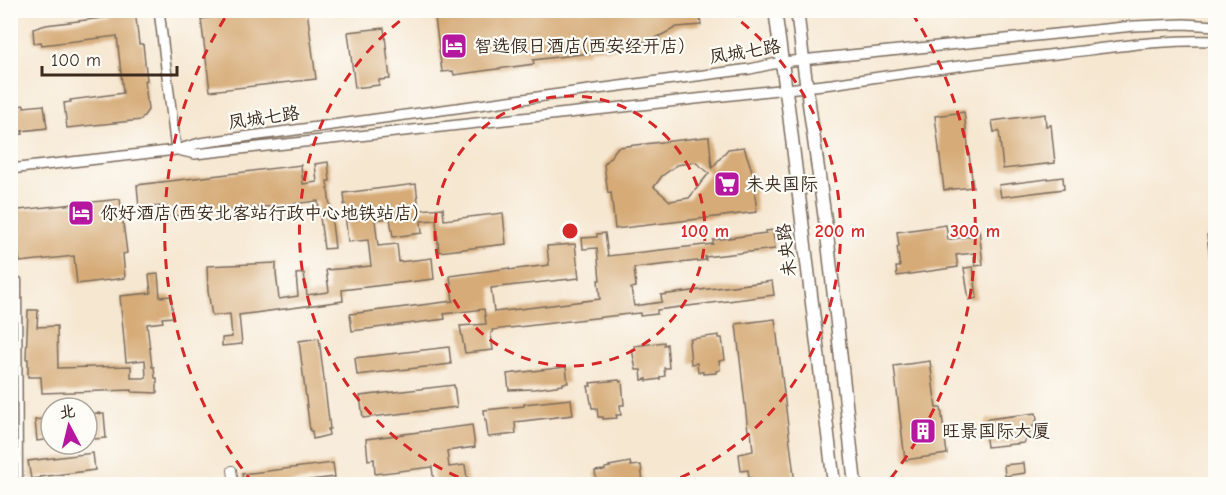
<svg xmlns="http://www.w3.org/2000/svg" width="1226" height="495" font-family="'Comic Neue','LXGW WenKai TC',sans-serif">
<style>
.building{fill:#d6ab77;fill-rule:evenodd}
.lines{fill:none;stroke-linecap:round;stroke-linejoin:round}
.service-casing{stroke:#7c6c5d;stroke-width:7}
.minor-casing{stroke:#7c6c5d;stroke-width:10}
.tertiary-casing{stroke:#7c6c5d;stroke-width:12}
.primary-casing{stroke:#7c6c5d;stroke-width:15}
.service{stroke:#fff;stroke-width:4}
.minor{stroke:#fff;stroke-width:8}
.tertiary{stroke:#fff;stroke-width:9}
.primary{stroke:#fff;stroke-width:12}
.ring{fill:none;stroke:#d62828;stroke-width:3;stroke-dasharray:10 8}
.labels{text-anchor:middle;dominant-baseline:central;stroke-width:4.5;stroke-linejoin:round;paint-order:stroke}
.poi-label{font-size:18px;fill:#3b2a1e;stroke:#fdfcf7;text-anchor:start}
.street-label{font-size:18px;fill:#3b2a1e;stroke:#fdfcf7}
.centre{fill:#d62828;stroke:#fdfcf7;stroke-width:3}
.ring-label{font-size:18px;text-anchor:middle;font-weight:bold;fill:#d62828;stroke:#fdfcf7;stroke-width:4.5;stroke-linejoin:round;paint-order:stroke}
</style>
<rect width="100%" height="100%" fill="#fdfcf7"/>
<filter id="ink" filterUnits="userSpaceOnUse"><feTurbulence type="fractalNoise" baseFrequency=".0167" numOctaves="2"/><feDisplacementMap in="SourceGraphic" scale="12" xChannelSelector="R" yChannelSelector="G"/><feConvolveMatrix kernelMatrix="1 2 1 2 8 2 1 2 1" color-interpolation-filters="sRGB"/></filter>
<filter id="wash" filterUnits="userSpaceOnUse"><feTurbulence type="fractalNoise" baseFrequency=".008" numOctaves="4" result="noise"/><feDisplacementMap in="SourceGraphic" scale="24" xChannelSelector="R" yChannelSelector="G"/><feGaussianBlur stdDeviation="1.35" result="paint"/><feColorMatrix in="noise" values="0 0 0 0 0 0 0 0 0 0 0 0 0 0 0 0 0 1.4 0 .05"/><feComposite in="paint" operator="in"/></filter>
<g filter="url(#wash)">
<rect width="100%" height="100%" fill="#f6e7d1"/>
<g id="blocks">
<path class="building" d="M115,10H135L139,44H143L147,80L145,81L148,110L141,120L67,128L64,103L71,102L70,100L123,93L117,36L42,45L41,42L34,43L33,29L46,25L110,17V15L115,14Z
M270,10H307L316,79L210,91L201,19Z
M468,10H699L701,25L677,27L652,40L631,46L604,50V48L589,50L590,53L533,60L534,64L454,75L453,71L442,72L435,18L468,14Z
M384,28L390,79L379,80V85L355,88L348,32Z
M24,105V107L44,105L47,128L22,131L23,134L10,136V107Z
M964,112L973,187L944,190L935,116Z
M1045,114L1046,126L1051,125L1055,163L1003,169L999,131L994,132L992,121Z
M706,137H709L712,168L728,149L744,147L752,171L757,212L615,229L611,192L608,193L604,165L618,147ZM695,162L709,173L689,198L670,201L654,187L662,176L677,165Z
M328,162L330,181H327L335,248L324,249L318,201L201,214V213L161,217L160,206L139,208L137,185L301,165L303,184L317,182L315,164Z
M1063,177L1064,189L1001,197L999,185Z
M416,184L419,210L443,208L444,220L503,213L506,244L439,252L436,220L421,221L422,233L393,237L390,218L375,220L378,246L397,244L399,262L432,258L434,279L342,290L343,301L239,315L242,344L222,346V338L232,337L230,314L212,316L208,291L207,266L276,263V273L279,299L298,296L296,274L304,273L307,295L328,292L329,291L326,270L371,266L368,240L348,242L344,204H345L344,193Z
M120,199L127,253L123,254L125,278L77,284L74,256L20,262L18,250H16L15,235H10V211Z
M946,225L948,240L972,236L971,230L979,229L983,265L975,266L974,253L956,255L958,267L897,276L896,267H900L897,247L899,246L897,232Z
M773,230L775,249L705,257L706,260L634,268L636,287L631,288L634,306L662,302L661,295L772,281L774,295L657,310V314L640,316V313L629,314L492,330L493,332L491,333L493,350L465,353L460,326L486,324L484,309L444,314L445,319L352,331L350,314L453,301L450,276L509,268V270L549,265L547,246L575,244L579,278L491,288L494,312L600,299L598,280H600L597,248L583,249L582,238L597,237V234L605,233L608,256L713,244V240L766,233V231Z
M1215,234V267L1211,268L1207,235Z
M973,267L977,298L969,300L964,268Z
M158,274L160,297L171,296L173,317L162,318L163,322L147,324L152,367H154L155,378H157V393L132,392V390L42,393L41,377H28V359H26L28,310H38L37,327L57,326L58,368L131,366V378H146L145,360L126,362L120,296L151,293L149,275Z
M775,319L795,484H752V478H749L748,470L741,471L739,454L753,451L751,431H748L736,324Z
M719,335V338H722L725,360L719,361L720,370L716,371V373L703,374V372H698L697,363L691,364L689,342L691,341L690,339Z
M319,338L330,429H328L329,435L313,439L312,431H310L299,341Z
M664,342V345L667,344L669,368H664L665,376L660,377V379L647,381V379L642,380L641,370H636L632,349L635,348L634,346Z
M449,347L451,364L357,375L355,358Z
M930,361L936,408H941L947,454L905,460L894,366Z
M566,367L568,383H563V385L534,389L509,390L507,374Z
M619,380L620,382L622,381L624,405H620L621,415H616L617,418L603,419V417H598L597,408H592L588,386H591L590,383Z
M454,385L457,407L363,418L360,396Z
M571,399L573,415L515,422L516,434L488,437L486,420H485L484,410L524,406V404Z
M100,413V414H104L106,438L94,439L93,434H87V414Z
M1036,413L1037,419L1024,443L987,447L984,423L988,419Z
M51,418V439L37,441L35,420Z
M472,425L475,447L447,451L449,467L465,465L468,484H434L432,467L375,474L374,459L368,460L366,439Z
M93,453L95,470L40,477V478L31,479L28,461Z
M630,462L631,466L641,465L643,483L597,484L595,471L605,470V468L610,467L609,466Z
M333,463L335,477L276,484H244L242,474Z
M1024,463L1025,473L1005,476L1004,465Z"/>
</g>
</g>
<g filter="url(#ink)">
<use href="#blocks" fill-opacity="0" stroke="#7c6c5d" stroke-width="1.5"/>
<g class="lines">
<defs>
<path id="service" d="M19,280L20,484"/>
<path id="minor" d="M232,470L234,484"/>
<path id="tertiary" d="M159,10L176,150
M178,150L195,154L832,84C909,72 987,62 1065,53C1115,47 1165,39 1216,41
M10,169L176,150L200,143L574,92L750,69L782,62L1134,26L1184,24L1216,26"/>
<path id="primary" d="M775,10L789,114L834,484
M797,10L803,60L827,234L855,484"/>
</defs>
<use href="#service" class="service-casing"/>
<use href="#minor" class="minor-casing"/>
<use href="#tertiary" class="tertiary-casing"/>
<use href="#primary" class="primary-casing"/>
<use href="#service" class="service"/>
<use href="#minor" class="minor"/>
<use href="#tertiary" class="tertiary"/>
<use href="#primary" class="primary"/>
</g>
</g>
<g class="ring">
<circle cx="570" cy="231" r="135"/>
<path d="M475 484A270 270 0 0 1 413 11M727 11A270 270 0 0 1 665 484"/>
<path d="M253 483A405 405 0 0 1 228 13M912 13A405 405 0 0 1 887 483"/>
</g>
<defs>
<symbol id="hotel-square" viewBox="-11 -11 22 22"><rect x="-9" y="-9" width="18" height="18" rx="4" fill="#b5179e" stroke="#fdfcf7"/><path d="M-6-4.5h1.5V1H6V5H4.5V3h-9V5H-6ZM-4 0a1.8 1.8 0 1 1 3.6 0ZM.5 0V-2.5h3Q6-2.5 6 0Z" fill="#fff"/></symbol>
<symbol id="supermarket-square" viewBox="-11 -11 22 22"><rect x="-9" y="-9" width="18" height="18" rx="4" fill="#b5179e" stroke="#fdfcf7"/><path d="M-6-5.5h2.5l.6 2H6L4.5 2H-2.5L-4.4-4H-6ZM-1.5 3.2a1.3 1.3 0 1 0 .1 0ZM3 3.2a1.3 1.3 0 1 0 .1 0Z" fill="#fff"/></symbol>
<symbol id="building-square" viewBox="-11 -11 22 22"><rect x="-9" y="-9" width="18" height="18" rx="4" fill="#b5179e" stroke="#fdfcf7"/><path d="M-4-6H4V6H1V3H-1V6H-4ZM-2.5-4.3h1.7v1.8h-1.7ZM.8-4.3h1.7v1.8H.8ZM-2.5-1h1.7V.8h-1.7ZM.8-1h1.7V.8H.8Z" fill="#fff"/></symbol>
</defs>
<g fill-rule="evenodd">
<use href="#hotel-square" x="439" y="31" width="30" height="30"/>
<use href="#supermarket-square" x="712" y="169" width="30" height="30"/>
<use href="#hotel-square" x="66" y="198" width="30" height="30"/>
<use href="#building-square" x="908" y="416" width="30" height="30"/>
</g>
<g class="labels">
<g class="poi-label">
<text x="474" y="46">智选假日酒店(西安经开店)</text>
<text x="746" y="184">未央国际</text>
<text x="100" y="213">你好酒店(西安北客站行政中心地铁站店)</text>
<text x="942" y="431">旺景国际大厦</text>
</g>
<g class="street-label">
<text transform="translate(745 52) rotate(-9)">凤城七路</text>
<text transform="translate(264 118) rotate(-8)">凤城七路</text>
<text transform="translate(787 250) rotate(-97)">未央路</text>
</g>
</g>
<circle cx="570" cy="231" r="9" class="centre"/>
<g class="ring-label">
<text x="705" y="237">100 m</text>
<text x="840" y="237">200 m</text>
<text x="975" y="237">300 m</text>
</g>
<rect width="1226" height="495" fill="none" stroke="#fdfcf7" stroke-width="36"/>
<g transform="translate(69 426) rotate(353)"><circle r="28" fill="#fdfcf7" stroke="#afa8a0" stroke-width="1.5"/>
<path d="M0-4.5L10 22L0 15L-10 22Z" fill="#b5179e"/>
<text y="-9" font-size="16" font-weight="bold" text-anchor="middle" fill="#3b2a1e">北</text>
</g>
<path d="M42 66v9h135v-9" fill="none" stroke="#3b2a1e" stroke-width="3"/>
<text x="51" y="66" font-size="18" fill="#3b2a1e" stroke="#fdfcf7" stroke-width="4.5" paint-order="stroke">100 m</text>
</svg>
